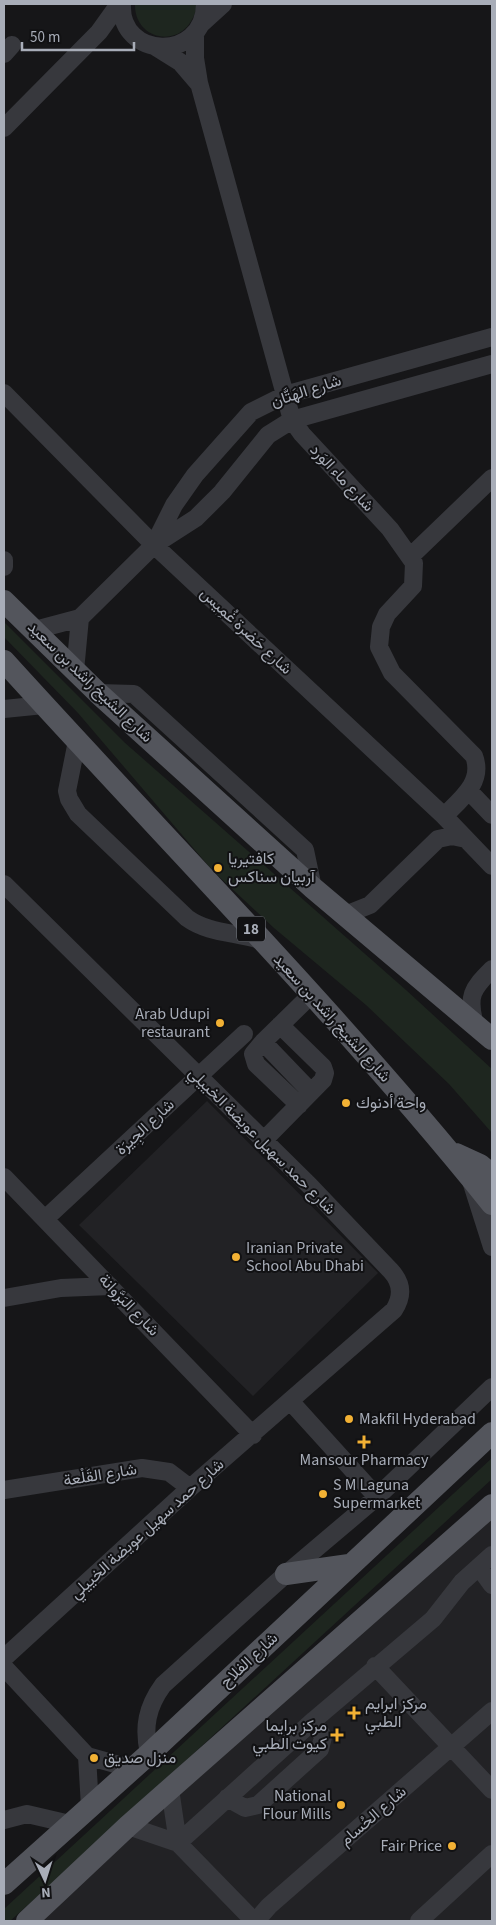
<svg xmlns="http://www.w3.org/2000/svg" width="496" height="1925" font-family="'Source Sans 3',Vazirmatn,sans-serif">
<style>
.built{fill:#222225}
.green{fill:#1e261f}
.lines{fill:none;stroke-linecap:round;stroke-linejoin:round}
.minor{stroke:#37383d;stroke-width:18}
.major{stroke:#53555c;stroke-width:22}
.poi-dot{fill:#f2b134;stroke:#111113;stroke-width:2}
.labels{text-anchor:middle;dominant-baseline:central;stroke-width:4;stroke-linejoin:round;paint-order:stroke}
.shield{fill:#111113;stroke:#7b7e86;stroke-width:1}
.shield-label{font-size:15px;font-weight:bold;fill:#a8adb8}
.street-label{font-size:16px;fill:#a8adb8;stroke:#111113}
.poi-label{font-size:16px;fill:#a8adb8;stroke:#111113;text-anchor:start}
</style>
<rect width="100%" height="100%" fill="#161618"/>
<path class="built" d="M207,1101L378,1273L253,1396L79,1225Z
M492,1514V1921H39Z"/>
<path class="green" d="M135,4H197C190,51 134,44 135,4Z
M4,622L124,742L406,990L492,1069V1133L449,1084L366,1005L274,928L212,870L78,713L4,637Z
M492,1458V1479L55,1881L10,1921H4V1909Z"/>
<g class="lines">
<path class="minor" d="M122,4C119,59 204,63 205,4
M201,24L223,4
M195,33V58L199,83L292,420L302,434L390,529L414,563L413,586L387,614L381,627L379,647L392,673L474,756C484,782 461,799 444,816
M156,47L180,62L198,83
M4,54L12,45
M4,128L99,32L119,4
M4,393L154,545L444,816L492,866
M155,543L174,505L195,475L251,412L285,395L492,337
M411,556L492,478
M4,560V567
M35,630L80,618L154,545L196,518L222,492L268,435L292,420L492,364
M75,671L80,618
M98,693L134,694L305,850L313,888
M4,709L44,705
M77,741L67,791L69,799L78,814L187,918C209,934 237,932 263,941
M469,791L492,815
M4,884L310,1186L391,1271C402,1283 403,1296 394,1310L190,1488L4,1658
M345,915L370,905L438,839L452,836L466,839
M475,1025C467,996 472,989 492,969
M263,1042L311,1092
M299,1105L256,1064L253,1054L263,1042L312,994
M263,1141L323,1080L325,1073L323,1067L280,1025
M4,1177L253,1435
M472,1184L492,1247
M45,1219L244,1034
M4,1298L61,1288L110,1286
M291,1402L377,1497
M4,1490L142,1468L169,1472L190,1488
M479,1567L492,1585
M375,1666L492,1790
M4,1667L87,1756L133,1769
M149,1754C143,1727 147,1707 163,1685L286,1574L377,1497L492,1387
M87,1756L90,1807
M170,1789L178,1843
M227,1798L245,1808L258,1805L320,1749L323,1737L314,1720
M4,1820L27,1814L70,1824
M128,1826L178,1843L254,1921
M178,1843L314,1720L433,1619L462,1582L492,1555
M256,1921L269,1906L492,1711
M419,1921L492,1854"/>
<path class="major" d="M4,601L98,693L313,888L492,1039
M4,661C167,841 339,1014 492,1204
M456,1154L480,1165L492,1175
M286,1574L349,1565
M4,1884L149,1754L492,1433
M27,1921L128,1826L492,1505"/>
</g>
<g class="poi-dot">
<circle cx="218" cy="868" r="5"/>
<circle cx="220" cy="1023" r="5"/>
<circle cx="346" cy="1103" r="5"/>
<circle cx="236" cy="1257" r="5"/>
<circle cx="349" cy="1419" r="5"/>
<path d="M361.5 1434.5h5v5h5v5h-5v5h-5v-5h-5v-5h5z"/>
<circle cx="323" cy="1494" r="5"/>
<path d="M351.5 1705.5h5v5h5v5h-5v5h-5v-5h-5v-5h5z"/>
<path d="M334.5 1727.5h5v5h5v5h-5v5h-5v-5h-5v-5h5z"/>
<circle cx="94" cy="1758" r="5"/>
<circle cx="341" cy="1805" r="5"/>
<circle cx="452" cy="1846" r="5"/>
</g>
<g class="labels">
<rect class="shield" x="237" y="916.5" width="28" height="25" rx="4"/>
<g class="shield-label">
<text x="251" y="929">18</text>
</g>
<g class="street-label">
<text transform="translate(306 391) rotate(-18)">شارع الهَتَّان</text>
<text transform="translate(342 478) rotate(47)">شارع ماء الوَرد</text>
<text transform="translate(246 631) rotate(43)">شارع حَضرة غُمِيس</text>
<text transform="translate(90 682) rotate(44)">شارع الشيخ راشد بن سعيد</text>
<text transform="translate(332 1018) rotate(48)">شارع الشيخ راشد بن سعيد</text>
<text transform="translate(145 1127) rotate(-43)">شارع الجِيرَة</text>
<text transform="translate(262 1141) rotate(45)">شارع حمد سهيل عويضة الخييلي</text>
<text transform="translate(129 1305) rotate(46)">شارع البَرَّوانة</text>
<text transform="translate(100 1475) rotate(-9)">شارع القَلْعة</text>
<text transform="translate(147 1529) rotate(-42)">شارع حمد سهيل عويضة الخييلي</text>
<text transform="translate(249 1660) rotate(-43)">شارع الفلاح</text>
<text transform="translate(373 1816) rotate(-41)">شارع الحُسام</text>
</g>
<g class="poi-label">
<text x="228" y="859">كافتيريا<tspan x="228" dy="18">آربيان سناكس</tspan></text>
<text x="210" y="1014" text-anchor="end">Arab Udupi<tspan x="210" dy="18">restaurant</tspan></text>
<text x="356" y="1103">واحة أدنوك</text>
<text x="246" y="1248">Iranian Private<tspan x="246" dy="18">School Abu Dhabi</tspan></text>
<text x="359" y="1419">Makfil Hyderabad</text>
<text x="364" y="1460" text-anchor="middle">Mansour Pharmacy</text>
<text x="333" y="1485">S M Laguna<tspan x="333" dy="18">Supermarket</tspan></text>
<text x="365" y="1704">مركز ابرايم<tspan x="365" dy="18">الطبي</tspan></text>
<text x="327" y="1726" text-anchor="end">مركز برايما<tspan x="327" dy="18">كيوت الطبي</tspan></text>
<text x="104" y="1758">منزل صديق</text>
<text x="331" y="1796" text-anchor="end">National<tspan x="331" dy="18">Flour Mills</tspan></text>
<text x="442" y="1846" text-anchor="end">Fair Price</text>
</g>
</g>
<rect width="496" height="1925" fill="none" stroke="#a8adb8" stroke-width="10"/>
<g transform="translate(45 1880) rotate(176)" stroke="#111113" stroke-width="4" paint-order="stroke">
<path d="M0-4L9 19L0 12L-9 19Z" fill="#a8adb8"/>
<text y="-8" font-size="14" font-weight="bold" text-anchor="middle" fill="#a8adb8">N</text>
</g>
<path d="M22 42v8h112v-8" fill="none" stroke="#a8adb8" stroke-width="2.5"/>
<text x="30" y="42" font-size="15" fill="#a8adb8" stroke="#111113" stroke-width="4" paint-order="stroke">50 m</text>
</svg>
